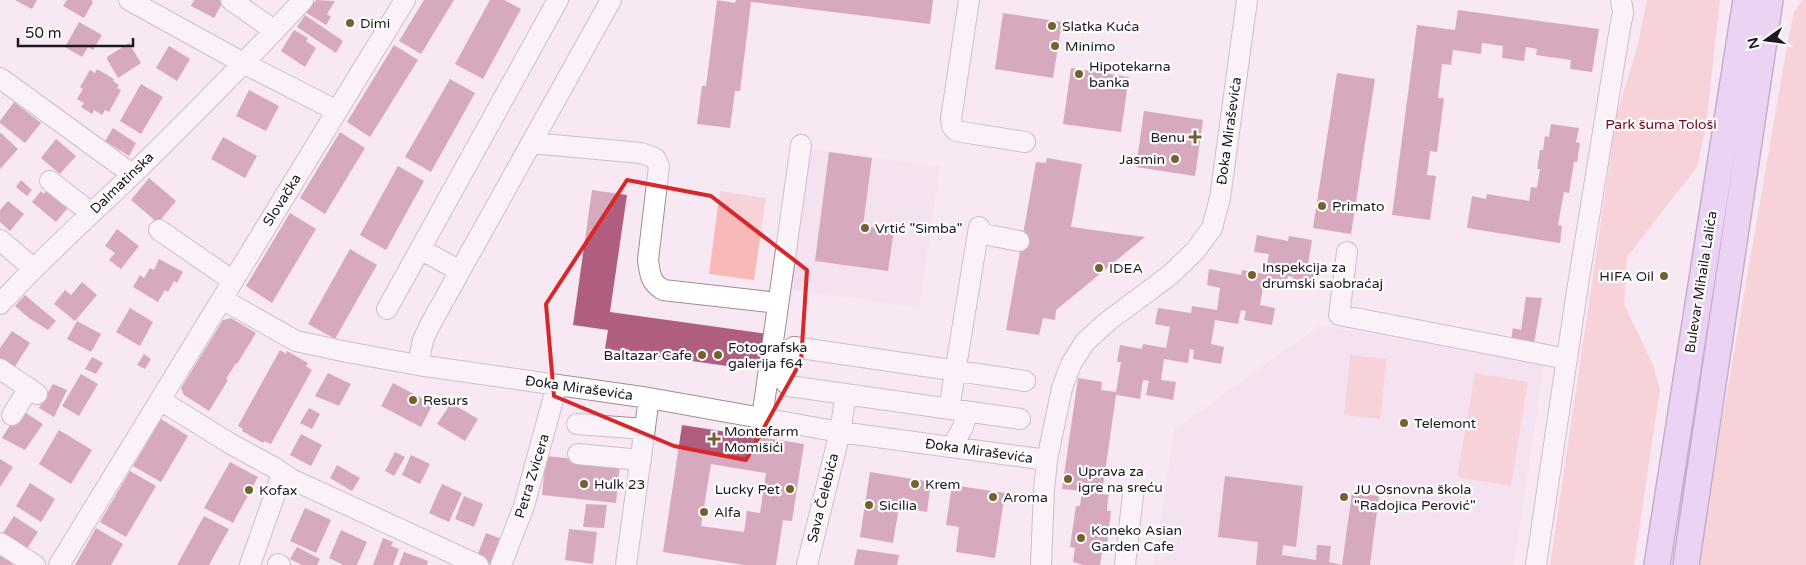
<svg xmlns="http://www.w3.org/2000/svg" width="1806" height="565" font-family="'Varela Round',sans-serif">
<style>
.built{fill:#f2dcee}
.green{fill:#f9b9b9}
.building{fill:#b05e7f;fill-rule:evenodd}
.lines{fill:none;stroke-linecap:round;stroke-linejoin:round}
.minor-casing{stroke:#9b8d98;stroke-width:22}
.major-casing{stroke:#8a66a1;stroke-width:28}
.minor{stroke:#fff;stroke-width:20}
.major{stroke:#dbbcf1;stroke-width:25}
.marked{fill:none;stroke:#d62828;stroke-width:4;stroke-linejoin:round}
.poi-dot{fill:#756130;stroke:#fff;stroke-width:2}
.labels{text-anchor:middle;dominant-baseline:central;stroke-width:4.5;stroke-linejoin:round;paint-order:stroke}
.poi-label{font-size:14px;fill:#1f191e;stroke:#fff;text-anchor:start}
.park-label{font-size:14px;fill:#76031e;stroke:#fff}
.street-label{font-size:14px;fill:#1f191e;stroke:#fff}
</style>
<rect width="100%" height="100%" fill="#f8e8f4"/>
<path class="built" d="M810,148L940,167L919,308L790,289Z
M1320,325L1544,365L1514,565H1154L1174,430Z"/>
<path class="green" d="M1647,0H1720L1706,127L1697,167L1627,257L1624,304L1653,365L1660,389L1634,565H1550L1617,113L1637,48Z
M1802,0H1806V565H1699L1712,479L1787,46L1794,12Z
M720,191L766,198L754,280L709,274Z
M1350,355L1387,359L1380,419L1344,415Z
M1475,373L1528,382L1511,486L1457,477Z"/>
<path class="building" d="M15,0H37L32,9Z
M67,0H91L93,2L84,18L63,6Z
M194,0H224L214,18L191,6Z
M316,0L335,1L327,14L331,17L326,25L305,12Z
M424,0H454L421,54L399,41Z
M490,0H504L521,9L483,79L455,64Z
M717,0L735,3L736,0H933L930,24L751,2L740,91H735L730,128L697,124L702,86H706Z
M1458,10L1599,29L1592,72L1570,69L1571,60L1536,55L1537,49L1526,47L1524,61L1502,58L1503,46L1482,43L1481,54L1453,50L1451,65L1442,64L1438,98H1444L1437,152L1430,151L1427,175L1436,176L1430,220L1392,215L1417,25L1455,30Z
M1003,13L1062,22L1053,78L995,69Z
M305,15L343,41L336,53L297,27Z
M79,22L102,35L93,50L88,47L82,57L65,47Z
M294,30L308,38L306,41L316,48L305,67L281,51Z
M129,43L141,63L118,78L107,59V57Z
M394,45L418,60L370,137L347,122Z
M169,46L190,59L177,81L156,68Z
M1071,68L1129,77L1121,132L1063,124Z
M97,69L114,79L113,81L119,85L117,88L121,90L109,112L105,110L102,115L94,110L92,114L81,107L84,103L77,99L83,89L80,87L90,70L95,73Z
M1337,73L1375,79L1351,234L1313,228Z
M450,79L475,93L431,172L405,157Z
M141,84L163,97L141,134L120,121Z
M249,90L279,106L266,131L236,116Z
M14,102L41,123L25,143L0,123V121Z
M1144,111L1203,120L1195,176L1136,167Z
M1551,124L1579,128L1576,142L1580,143L1577,162H1574L1569,193L1564,192L1558,225L1562,226L1560,243L1467,228L1472,196L1486,199L1487,194L1529,201L1531,187L1537,188L1540,169H1537L1540,150H1543L1545,136L1549,137Z
M113,128L136,143L129,156L105,141Z
M340,132L365,148L325,214L300,198Z
M1,133L18,149L0,169V134Z
M223,137L257,156L245,178L211,159Z
M56,139L76,156L60,174L41,158Z
M829,152L872,158L863,226L894,230L888,271L815,261Z
M1047,158L1082,164L1071,227L1145,237L1056,310L1055,320L1043,318L1039,335L1006,330L1036,162L1046,163Z
M398,166L424,181L386,250L360,235Z
M149,178L176,201L158,223L131,200Z
M21,180L32,190L27,196L16,187Z
M51,186L72,203L56,222L32,202L41,191L44,194Z
M592,190L627,195L610,312L768,334L763,371L605,349L608,330L573,325Z
M8,201L24,214L10,231L0,222V210Z
M290,213L316,229L272,303L246,286Z
M117,229L139,246L121,269L109,260L115,253L105,246Z
M1257,235L1288,241L1289,236L1312,240L1307,271L1315,273L1312,290L1291,286L1293,277L1288,276L1285,290L1263,287L1260,305L1275,308L1272,325L1244,320L1246,311L1241,310L1238,324L1215,320L1211,344L1224,347L1221,364L1193,359L1194,350L1190,349L1188,363L1164,359L1161,380L1176,382L1173,400L1146,395L1149,381L1143,380L1140,399L1116,395L1102,494L1109,495L1108,498L1107,511H1111L1106,553L1102,552L1100,565H1083L1073,562L1075,548L1070,547L1076,506H1080L1082,491L1062,489L1078,378L1102,382L1101,390L1116,392L1121,362H1117L1120,345L1142,349L1143,344L1166,348L1170,327L1155,324L1158,308L1191,313L1192,306L1217,310L1220,288L1207,285L1209,269L1241,275L1242,270L1265,274L1269,254L1254,252Z
M350,249L377,265L335,339L308,324Z
M159,259L183,272L177,283L174,281L168,292L165,290L158,302L133,287L140,275L144,278L150,268L154,270Z
M82,282L97,295L75,321L54,304L65,290L71,295Z
M25,295L56,321L48,330L29,318L15,306Z
M1526,297L1542,298L1534,343L1511,340L1513,328L1521,330Z
M130,308L153,322L140,346L116,332Z
M231,318L256,333L237,364L236,363L226,379L228,380L209,411L184,395L181,388L223,320Z
M77,321L101,334L91,352L67,339Z
M12,331L30,343L14,368L0,359V348Z
M280,350L286,354L287,351L308,363L306,366L312,370L271,444L264,441L263,443L242,431L243,429L238,426Z
M144,354L151,359L145,369L137,365Z
M92,357L103,363L96,374L85,369Z
M328,373L351,384L339,406L315,396Z
M81,374L98,384L79,416L62,406Z
M393,383L433,404L421,427L381,406Z
M53,384L67,390L54,417L39,408Z
M451,403L478,419L465,441L437,424Z
M309,408L320,414L312,429L300,423Z
M20,409L43,424L25,450L2,438Z
M161,419L188,436L161,482L133,466Z
M682,425L804,444L792,521L783,520L776,565H744L663,552ZM711,464L766,473L760,513L747,511L744,532L701,526Z
M59,430L92,450L71,484L39,464Z
M301,434L322,445L311,466L290,455Z
M395,452L405,457L394,476L385,471Z
M411,455L430,464L420,484L402,475Z
M546,456L620,464L616,503L542,495Z
M0,459L13,467L0,487Z
M230,462L258,477L233,523L204,508Z
M337,465L360,478L352,491L330,478Z
M130,471L156,486L126,537L100,522Z
M870,472L931,482L927,512L899,507L893,543L860,537Z
M1225,476L1303,486L1296,547L1283,545L1282,555L1316,560L1317,545L1331,546L1329,562L1342,565L1352,493L1379,496L1370,565H1256L1258,542L1218,537Z
M30,483L55,499L41,522L16,506Z
M442,484L462,493L449,522L429,513Z
M952,485L1005,493L995,558L956,552L959,527L946,525Z
M464,496L483,504L474,527L455,519Z
M586,504L607,505L604,528L583,527Z
M305,508L331,520L316,553L290,541Z
M14,516L38,532L24,553L1,536Z
M204,516L229,529L209,565H177Z
M96,528L123,544L111,565H75Z
M569,529L597,532L593,564L565,560Z
M341,530L367,542L357,565H343L329,558Z
M486,533L507,541L493,565L476,559Z
M383,538L393,542L391,546L399,549L393,565H373Z
M297,547L320,559L317,565H302L290,559Z
M0,548L16,560L12,565H0Z
M857,549L899,555L897,565H854Z
M404,552L428,561L427,565H399Z"/>
<g class="lines">
<defs>
<path id="minor" d="M129,0L245,64L337,111
M231,0L275,31
M969,0L951,119L952,126L956,131L1025,142
M0,78L132,174
M531,143L641,153L655,158L659,166L648,260C650,274 650,282 663,290L778,303
M50,181L91,213
M159,230L233,281
M978,233L1019,241
M0,240L33,268
M420,249L460,271
M1347,252L1339,315L1567,359
M222,299L296,341L347,352L418,365L649,398L840,432L1047,460
M0,304C42,258 88,217 133,174C191,117 248,60 303,0
M387,309L558,0
M418,365L423,340L430,325L611,0
M0,369L37,394
M160,400L231,444L275,468L291,479L478,565
M949,409L979,227
M12,415L29,388
M762,418L801,145
M1020,419L789,386L785,382C782,372 784,352 794,347L1025,381
M577,424L645,429
M952,447L963,427L967,412
M578,454L641,460
M0,543L35,565
M278,564L280,565
M59,565L405,0
M250,565L282,474
M501,565L524,506L557,385
M626,565L649,398
M807,565L840,432L846,394
M1041,565L1044,490L1047,460L1062,388L1071,364L1085,342L1107,322L1170,275L1195,251L1212,228L1220,198L1247,0
M1125,565L1133,495
M1536,565L1577,291L1620,28L1623,13L1621,0"/>
<path id="major" d="M1657,565L1746,0
M1686,565L1770,0"/>
</defs>
<use href="#minor" class="minor-casing"/>
<use href="#major" class="major-casing"/>
<use href="#minor" class="minor"/>
<use href="#major" class="major"/>
</g>
<path d="M0 0H1806V565H0ZM627,180L711,196L807,270L801,361L746,460L674,446L554,396L546,304Z" fill="#f8e8f4" fill-opacity=".55" fill-rule="evenodd"/>
<path class="marked" d="M627,180L711,196L807,270L801,361L746,460L674,446L554,396L546,304Z"/>
<g class="poi-dot">
<circle cx="350" cy="23" r="5"/>
<circle cx="1052" cy="26" r="5"/>
<circle cx="1055" cy="46" r="5"/>
<circle cx="1079" cy="74" r="5"/>
<path d="M1192.5 129.5h5v5h5v5h-5v5h-5v-5h-5v-5h5z"/>
<circle cx="1175" cy="159" r="5"/>
<circle cx="1322" cy="206" r="5"/>
<circle cx="865" cy="228" r="5"/>
<circle cx="1099" cy="268" r="5"/>
<circle cx="1252" cy="275" r="5"/>
<circle cx="1664" cy="276" r="5"/>
<circle cx="702" cy="355" r="5"/>
<circle cx="718" cy="355" r="5"/>
<circle cx="413" cy="400" r="5"/>
<circle cx="1404" cy="423" r="5"/>
<path d="M711.5 431.5h5v5h5v5h-5v5h-5v-5h-5v-5h5z"/>
<circle cx="1068" cy="479" r="5"/>
<circle cx="584" cy="484" r="5"/>
<circle cx="915" cy="484" r="5"/>
<circle cx="790" cy="489" r="5"/>
<circle cx="249" cy="490" r="5"/>
<circle cx="993" cy="497" r="5"/>
<circle cx="1344" cy="497" r="5"/>
<circle cx="869" cy="505" r="5"/>
<circle cx="704" cy="512" r="5"/>
<circle cx="1081" cy="538" r="5"/>
</g>
<g class="labels">
<g class="poi-label">
<text x="360" y="23">Dimi</text>
<text x="1062" y="26">Slatka Kuća</text>
<text x="1065" y="46">Minimo</text>
<text x="1089" y="66">Hipotekarna<tspan x="1089" dy="16">banka</tspan></text>
<text x="1185" y="137" text-anchor="end">Benu</text>
<text x="1165" y="159" text-anchor="end">Jasmin</text>
<text x="1332" y="206">Primato</text>
<text x="875" y="228">Vrtić "Simba"</text>
<text x="1262" y="267">Inspekcija za<tspan x="1262" dy="16">drumski saobraćaj</tspan></text>
<text x="1109" y="268">IDEA</text>
<text x="1654" y="276" text-anchor="end">HIFA Oil</text>
<text x="728" y="347">Fotografska<tspan x="728" dy="16">galerija f64</tspan></text>
<text x="692" y="355" text-anchor="end">Baltazar Cafe</text>
<text x="423" y="400">Resurs</text>
<text x="1414" y="423">Telemont</text>
<text x="724" y="431">Montefarm<tspan x="724" dy="16">Momišići</tspan></text>
<text x="1078" y="471">Uprava za<tspan x="1078" dy="16">igre na sreću</tspan></text>
<text x="594" y="484">Hulk 23</text>
<text x="925" y="484">Krem</text>
<text x="780" y="489" text-anchor="end">Lucky Pet</text>
<text x="1354" y="489">JU Osnovna škola<tspan x="1354" dy="16">"Radojica Perović"</tspan></text>
<text x="259" y="490">Kofax</text>
<text x="1003" y="497">Aroma</text>
<text x="879" y="505">Sicilia</text>
<text x="714" y="512">Alfa</text>
<text x="1091" y="530">Koneko Asian<tspan x="1091" dy="16">Garden Cafe</tspan></text>
</g>
<g class="park-label">
<text x="1661" y="124">Park šuma Tološi</text>
</g>
<g class="street-label">
<text transform="translate(1229 131) rotate(-82)">Đoka Miraševića</text>
<text transform="translate(122 183) rotate(-44)">Dalmatinska</text>
<text transform="translate(282 200) rotate(-58)">Slovačka</text>
<text transform="translate(1701 282) rotate(-81)">Bulevar Mihaila Lalića</text>
<text transform="translate(579 388) rotate(8)">Đoka Miraševića</text>
<text transform="translate(979 451) rotate(8)">Đoka Miraševića</text>
<text transform="translate(532 476) rotate(-73)">Petra Zvicera</text>
<text transform="translate(823 498) rotate(-76)">Sava Čelebića</text>
</g>
</g>
<g transform="translate(1766 40) rotate(256)" stroke="#ffffff" stroke-width="4" paint-order="stroke">
<path d="M0-4L9 19L0 12L-9 19Z" fill="#1f191e"/>
<text y="-8" font-size="14" font-weight="bold" text-anchor="middle" fill="#1f191e">N</text>
</g>
<path d="M18 38v8h115v-8" fill="none" stroke="#1f191e" stroke-width="2.5"/>
<text x="25" y="38" font-size="15" fill="#1f191e" stroke="#ffffff" stroke-width="4" paint-order="stroke">50 m</text>
</svg>
